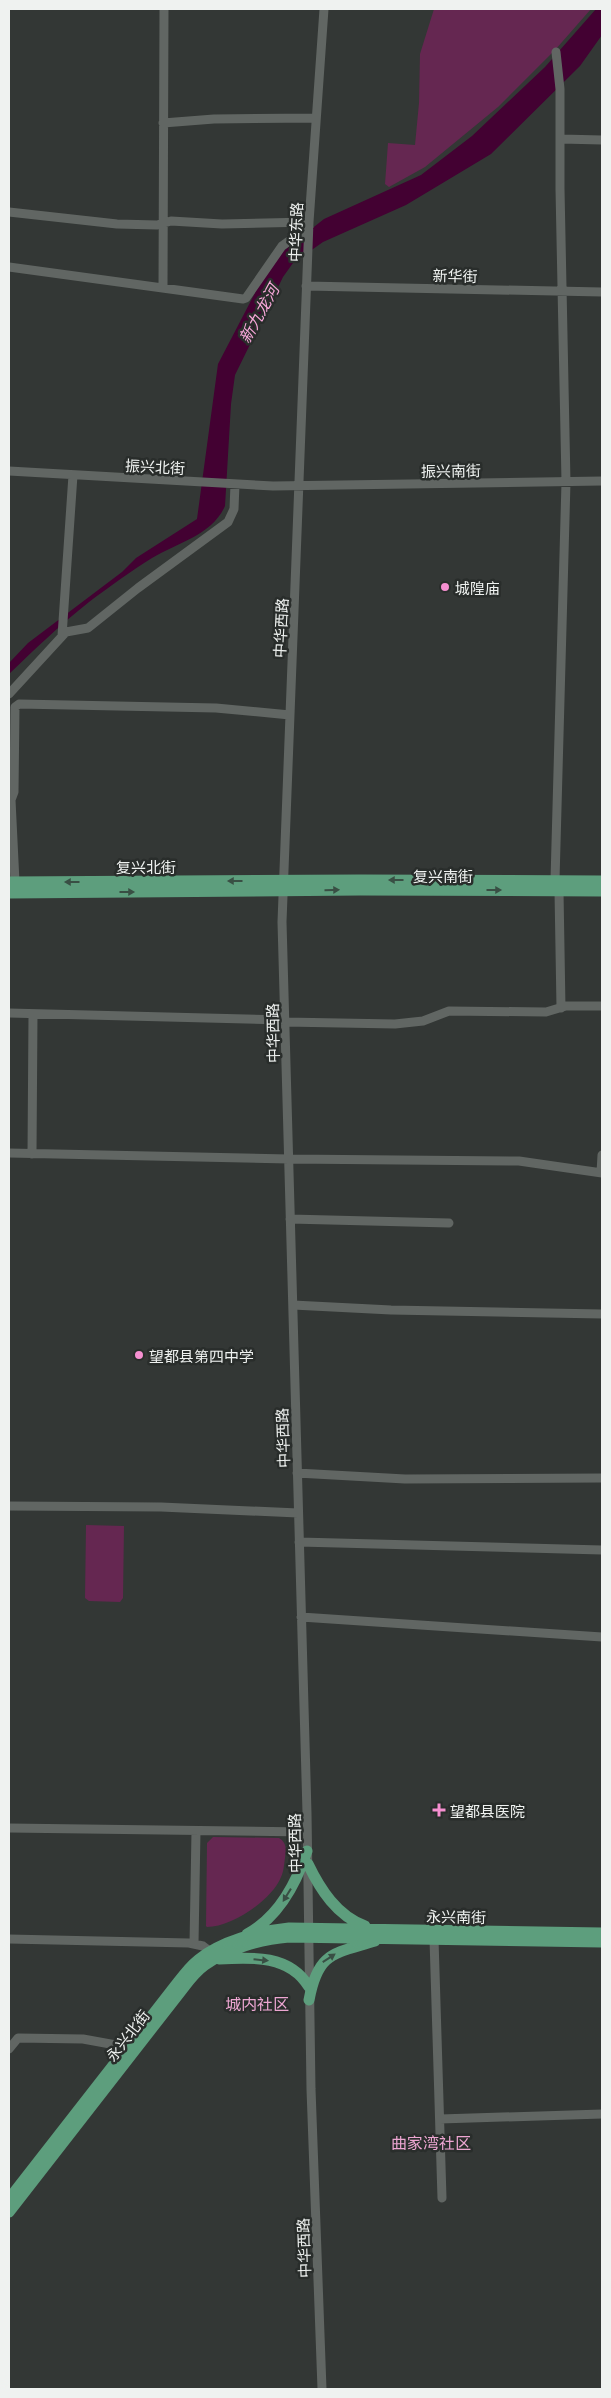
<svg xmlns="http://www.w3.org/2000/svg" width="611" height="2398" font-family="Georgia,'Noto Sans SC',serif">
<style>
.green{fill:#652751}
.water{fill:#430132}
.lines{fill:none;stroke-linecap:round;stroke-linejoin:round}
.minor{stroke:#616663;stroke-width:9}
.major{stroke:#5d9e7d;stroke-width:11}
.oneway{fill:#394f44}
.poi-dot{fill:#f690d1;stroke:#292d2b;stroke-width:2}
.labels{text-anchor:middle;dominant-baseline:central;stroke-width:5;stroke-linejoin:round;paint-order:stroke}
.street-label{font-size:15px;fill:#eff2f0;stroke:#292d2b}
.poi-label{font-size:15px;fill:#eff2f0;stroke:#292d2b;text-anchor:start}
.water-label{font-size:16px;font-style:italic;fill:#f8a8da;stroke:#292d2b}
.neighbourhood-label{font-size:16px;fill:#eda6d2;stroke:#292d2b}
</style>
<rect width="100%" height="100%" fill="#333735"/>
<path class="green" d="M434,9H591L555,50L498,107L425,167L389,187L385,184L388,143L415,145L419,103L420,54Z
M86,1525L124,1526L123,1598L120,1602L89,1601L85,1598Z
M213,1837L279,1838C287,1843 286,1849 285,1858C284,1864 284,1871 281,1877C272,1900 232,1927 207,1927L206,1926L207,1843Z"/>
<path class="water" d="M596,9H602V35L580,66L491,154L406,205L323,242L293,263L283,277L235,375L231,404L225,506C212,535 179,542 152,558C131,571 109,587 89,602C61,624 35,649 9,674V663L28,643L122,572L136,558L197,519L218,364L257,289L281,253L324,219L421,175L472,136L545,67Z"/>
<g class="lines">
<path class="minor" d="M163,123L214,119L316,118
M561,139L602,140
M9,212L117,224L157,225L171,221L222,224L309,222
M9,267L243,299L246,298L282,246L309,227
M306,286L602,292
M163,288L164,9
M9,471L273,486L602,481
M62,636L73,475
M9,694L66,632L88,628L138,588L228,522L234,509L235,484
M555,880L566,482L560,189V89L556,52
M15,882L11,800L14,792L15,707L19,704L216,708L290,715
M559,891L561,1008
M9,1013L285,1020
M285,1022L395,1024L423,1021L449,1011L546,1012L566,1006H602
M9,1153L289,1159L519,1161L602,1173
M32,1154L33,1014
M601,1173L602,1155
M290,1219L449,1223
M293,1305L391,1310L602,1314
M297,1473L405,1479L602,1478
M9,1506L161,1507L298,1513
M299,1542L602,1550
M301,1617L602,1637
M9,1828L307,1832
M9,1939L189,1943L203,1946L211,1952
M434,1939L442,2198
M194,1944L196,1831
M9,2049L18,2038L83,2039L127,2047
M440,2119L602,2114
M322,2389L311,2089L307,1813L282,922L309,222L324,9"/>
<path class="major" d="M9,882L360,880L602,881
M9,893L360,890L602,891
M308,1864C320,1889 337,1916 365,1926
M247,1934C279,1917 296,1884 307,1851
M219,1959C253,1957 290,1955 309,1987
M309,2000C318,1952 333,1954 375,1941
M9,2199L175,1986C182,1977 189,1967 198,1960C221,1941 259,1931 289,1928L602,1933
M9,2212L181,1991C188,1982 195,1972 205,1965C227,1949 262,1939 289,1937L602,1942"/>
</g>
<defs><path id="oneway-solid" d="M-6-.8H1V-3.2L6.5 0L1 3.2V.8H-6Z" transform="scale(1.25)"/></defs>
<g class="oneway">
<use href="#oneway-solid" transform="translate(396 880) rotate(180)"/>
<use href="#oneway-solid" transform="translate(235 881) rotate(180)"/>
<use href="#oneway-solid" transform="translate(72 882) rotate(180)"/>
<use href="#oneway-solid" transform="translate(332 890) rotate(-1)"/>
<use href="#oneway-solid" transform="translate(494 890)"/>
<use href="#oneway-solid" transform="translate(127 892)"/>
<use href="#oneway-solid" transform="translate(287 1895) rotate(122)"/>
<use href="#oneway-solid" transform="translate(329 1958) rotate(-33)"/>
<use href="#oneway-solid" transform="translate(261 1960) rotate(6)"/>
</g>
<g class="poi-dot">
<circle cx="445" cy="587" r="5"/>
<circle cx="139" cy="1355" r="5"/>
<path d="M436.5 1802.5h5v5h5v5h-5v5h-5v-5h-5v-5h5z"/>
</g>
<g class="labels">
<g class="street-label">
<text transform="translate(295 232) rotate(-88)">中华东路</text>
<text transform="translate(455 275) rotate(1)">新华街</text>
<text transform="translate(155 466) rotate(3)">振兴北街</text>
<text transform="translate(451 470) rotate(-1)">振兴南街</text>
<text transform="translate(280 628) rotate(-87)">中华西路</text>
<text x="146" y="866">复兴北街</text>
<text x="443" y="875">复兴南街</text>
<text transform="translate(272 1033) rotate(-91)">中华西路</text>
<text transform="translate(282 1438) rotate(-92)">中华西路</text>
<text transform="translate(294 1843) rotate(-91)">中华西路</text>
<text transform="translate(456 1916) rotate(1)">永兴南街</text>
<text transform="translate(127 2035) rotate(-52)">永兴北街</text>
<text transform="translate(303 2248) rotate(-92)">中华西路</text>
</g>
<g class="poi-label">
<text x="455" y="587">城隍庙</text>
<text x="149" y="1355">望都县第四中学</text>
<text x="450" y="1810">望都县医院</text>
</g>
<g class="water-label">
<text transform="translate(258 313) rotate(-61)">新九龙河</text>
</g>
<g class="neighbourhood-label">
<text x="257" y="2003">城内社区</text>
<text x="431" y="2142">曲家湾社区</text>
</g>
</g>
<rect width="611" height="2398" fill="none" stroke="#eff2f0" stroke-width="20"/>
</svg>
